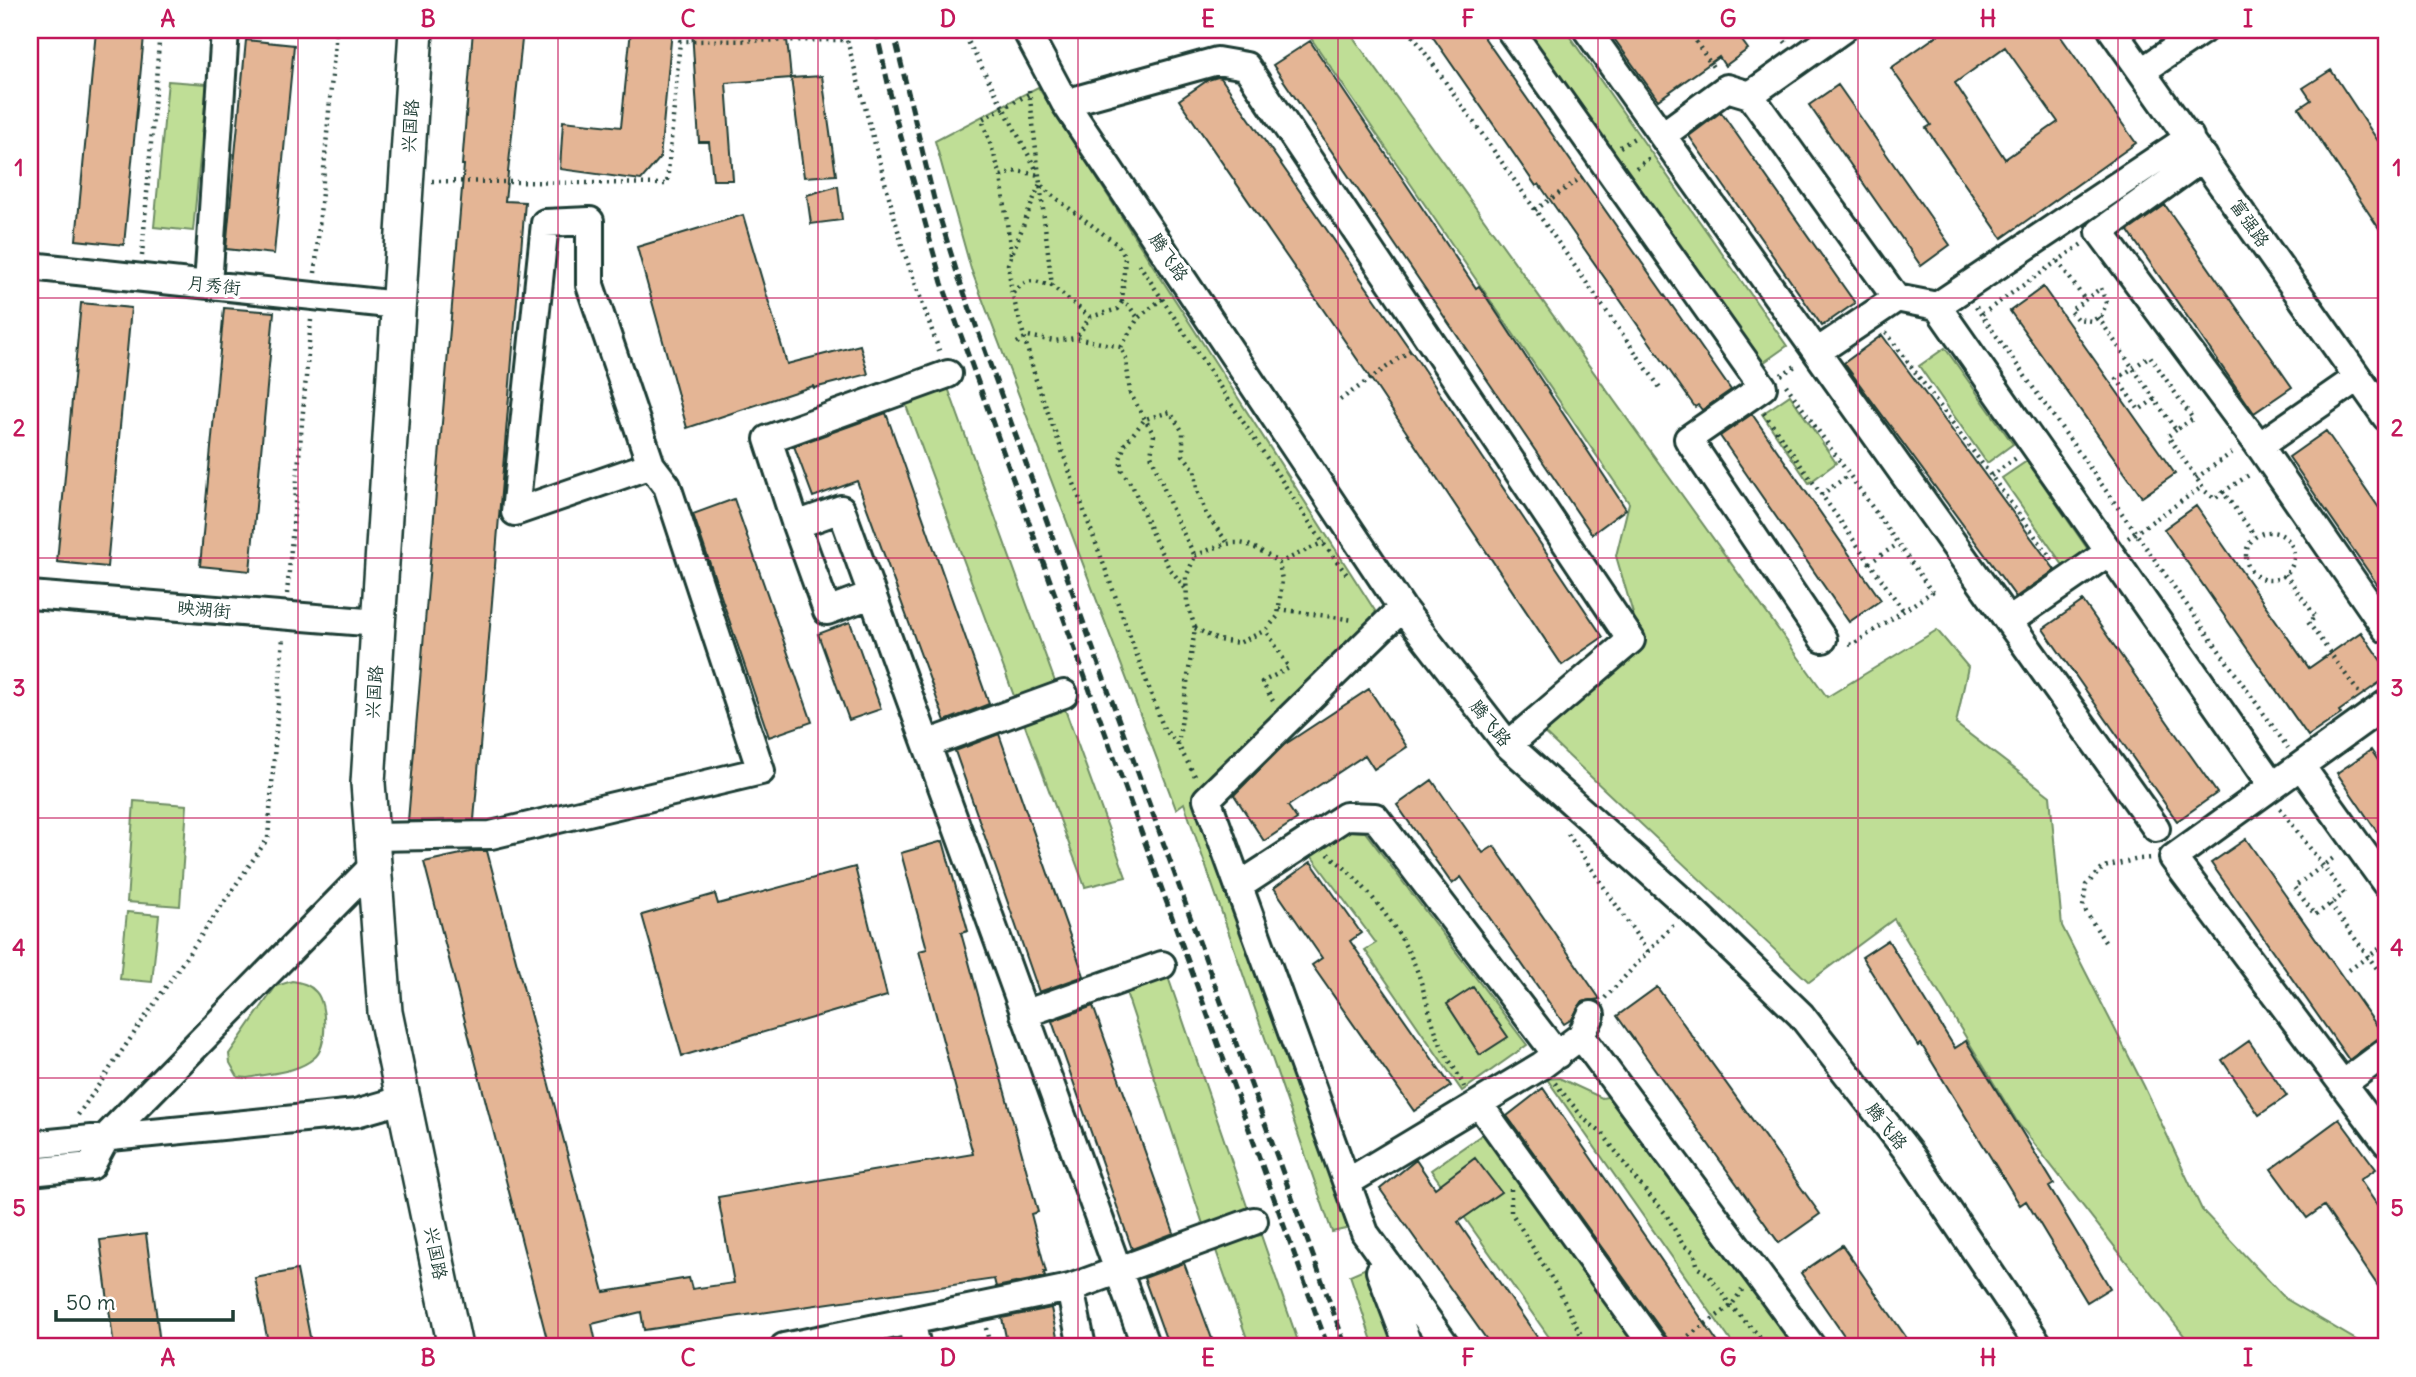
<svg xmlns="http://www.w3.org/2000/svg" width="2416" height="1377" font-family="Delius,'LXGW WenKai TC',sans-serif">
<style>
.green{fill:#bfde96;stroke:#6f8e65;stroke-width:2}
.building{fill:#e4b595;stroke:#1f3d34;stroke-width:2;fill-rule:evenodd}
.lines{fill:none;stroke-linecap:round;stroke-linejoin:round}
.minor-casing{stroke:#1f3d34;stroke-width:32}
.major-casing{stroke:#1f3d34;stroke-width:38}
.path{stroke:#1f3d34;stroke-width:4.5;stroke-dasharray:2 5;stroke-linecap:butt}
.minor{stroke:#fff;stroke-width:26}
.major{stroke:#fff;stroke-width:33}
.rail{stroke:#1f3d34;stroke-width:5;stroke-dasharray:10 5;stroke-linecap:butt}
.grid{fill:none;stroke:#c2185b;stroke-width:2;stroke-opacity:0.55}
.labels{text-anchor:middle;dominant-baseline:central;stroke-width:7;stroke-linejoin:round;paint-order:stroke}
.street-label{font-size:18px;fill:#1f3d34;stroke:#fff}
.neatline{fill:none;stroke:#c2185b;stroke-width:2.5}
.grid-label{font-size:23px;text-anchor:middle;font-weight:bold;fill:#c2185b}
</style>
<rect width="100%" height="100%" fill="#fff"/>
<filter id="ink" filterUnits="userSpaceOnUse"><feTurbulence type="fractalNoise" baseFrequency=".0143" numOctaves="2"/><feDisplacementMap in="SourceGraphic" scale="14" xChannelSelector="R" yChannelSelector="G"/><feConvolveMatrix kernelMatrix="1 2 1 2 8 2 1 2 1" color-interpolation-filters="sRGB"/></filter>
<g filter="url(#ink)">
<path class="green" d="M1311,30H1348L1827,697L1937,630L1968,667L1956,724L2050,796L2062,926L2144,1086L2202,1210L2286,1299L2368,1347H2193L2018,1123L1894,919L1809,982L1540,729L1639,634L1616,556L1629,503L1306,31Z
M1520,30H1565L1787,346L1757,367Z
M168,81L207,84L193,231L154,227Z
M1038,87L1381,620L1205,783L1216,802L1359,1226L1332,1232L1184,803L1176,809L971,269L935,141Z
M1945,348L2013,444L1987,463L1919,366Z
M947,385L1126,877L1085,887L904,400Z
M1790,395L1836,463L1809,483L1762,414Z
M2027,461L2089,551L2065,568L2002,478Z
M134,801L187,805L180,906L127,902Z
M1341,830L1365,832L1527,1045L1462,1091L1365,950L1376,943L1309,853Z
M127,912L159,915L152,982L120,979Z
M1166,971L1249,1212L1204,1227L1124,986Z
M292,981C302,983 309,984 316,992C327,1004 328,1047 314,1058C297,1073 269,1073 247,1078L238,1077L230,1063L229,1054L276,986Z
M1559,1078L1602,1098L1618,1095L1798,1347H1735L1547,1079Z
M1486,1132L1638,1347H1556L1431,1170Z
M1261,1235L1300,1347H1250L1214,1245Z
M1373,1265L1403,1347H1374L1350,1275Z"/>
<path class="building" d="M473,30H523L505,201L525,202L474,820L408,821L464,165H462Z
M631,30H672L660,158L641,180L560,169L563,121L621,127Z
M692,30H786L791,78L726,83L733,180H713L709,142H699Z
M1428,30H1479L1731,390L1702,410L1698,405L1695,407L1539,184L1536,186Z
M1608,30H1734L1748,49L1725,66L1719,57L1658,100Z
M1945,30H2056L2136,143L2002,238L1926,128L1931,125L1891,68ZM2005,47L2058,122L2005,159L1955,83Z
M96,31L144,36L124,245L76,240Z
M246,40L294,45L274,254L226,249Z
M1310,41L1476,288L1479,286L1626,509L1592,534L1273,65Z
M2331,70L2386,153V239L2299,108L2311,100L2303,88Z
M822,76L836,175L804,177L791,78Z
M1218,77L1221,78L1416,358L1603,637L1562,665L1375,385L1179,100L1208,80Z
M1838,85L1950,245L1921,266L1809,105Z
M1721,112L1855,303L1822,326L1689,136Z
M838,186L842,220L811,224L807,195Z
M2165,205L2292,387L2254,413L2128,231Z
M743,215L787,364L860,345L868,374L814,388L813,386L687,428L637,247Z
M2043,287L2175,474L2142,497L2010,311Z
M81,303L131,308L107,567L57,562Z
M224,308L274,312L250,571L200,566Z
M1882,335L2055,570L2016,597L1844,363Z
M886,413L989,704L945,721L857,481L813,497L794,446Z
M1752,414L1881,600L1849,622L1720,436Z
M2326,431L2386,518V597L2289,457Z
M734,499L812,722L769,737L693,514Z
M2196,506L2309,668L2361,632L2386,668V678L2339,711L2341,714L2308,736L2164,529Z
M2083,601L2217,793L2177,821L2043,629Z
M850,622L881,709L849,720L818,634Z
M1369,689L1407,747L1374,769L1365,755L1288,806L1297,819L1264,841L1234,795L1284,745Z
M999,734L1084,976L1039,992L955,751Z
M2371,750L2386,772V845L2337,773Z
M1432,780L1483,853L1494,846L1600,999L1582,1002L1572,1019L1564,1024L1461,877L1452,884L1397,805Z
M2246,839L2384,1036L2377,1039L2349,1060L2211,863Z
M943,841L968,931L961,933L1038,1212L1031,1214L1046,1272H1044L1045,1277L996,1287L994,1279L644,1330L641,1312L592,1324L597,1347H549L424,862L475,851H487L604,1292L689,1278L692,1289L734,1283L718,1197L973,1154L919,951L927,949L901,853Z
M1311,862L1361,933L1350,941L1451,1086L1414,1111L1312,965L1322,958L1274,888Z
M855,867L887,996L682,1056L642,915L715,894L718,904Z
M1888,940L1955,1048L1966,1041L2054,1184L2049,1187L2110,1288L2087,1302L2026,1201L2020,1205L1921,1044L1918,1046L1862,957Z
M1473,987L1508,1037L1480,1055L1447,1004Z
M1657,987L1820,1214L1779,1243L1617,1016Z
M1093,1006L1174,1233L1132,1249L1052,1021Z
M2249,1041L2287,1096L2259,1115L2222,1060Z
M1543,1088L1721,1347H1671L1667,1338L1507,1116Z
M2339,1119L2376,1169L2360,1180L2386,1218V1298L2324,1206L2307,1218L2271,1169Z
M1475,1158L1501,1192L1458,1222L1544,1347H1492L1380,1189L1416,1160L1435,1188Z
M146,1234L160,1343L114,1347L100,1240Z
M1842,1245L1913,1347H1852L1801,1273Z
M1184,1263L1215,1347H1169L1144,1278Z
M297,1270L312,1347H269L255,1278Z
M1051,1308L1059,1347H1008L1002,1318Z"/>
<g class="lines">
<defs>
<path id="minor" d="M1026,30L1065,103L1402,608L1508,745L1689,907L1801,1015L1912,1157L2040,1347
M1510,30L1763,387L1688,439L1823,639
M1587,30L2156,828
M2112,30L2386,417
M2142,71L2203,30
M1750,95L1842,30
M1065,103L1217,61L1246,66L1631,640L1508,745
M1663,135L1727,88L1750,95L1896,298L1937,306L2190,137
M2204,157L2100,232L2263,451L2386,629
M30,266L398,305
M208,285L225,30
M1937,306L2273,786
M1817,352L1897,298
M948,374L768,439L796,525L841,509L1146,1347
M2259,446L2357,378
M796,525L827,611L871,595
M30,595L378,623
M1402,608L1207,799L1365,1233L1447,1347
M2009,621L2109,552
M2386,704L2173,858L2386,1142
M927,744L1064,694
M2301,766L2386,884
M372,837L491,835L761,771L667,486L651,465L515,512L545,223L590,221V285L651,465
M1239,886L1346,816L1375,817L1557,1055
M1024,1014L1162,965
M1581,1036L1812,1347
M2343,1084L2386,1052
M1479,1104L1654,1347
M30,1145L356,1113L405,1099
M30,1172L91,1166L107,1136L374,865
M1348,1182L1541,1066L1581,1036L1591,1015
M1380,1271L1409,1347
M911,1321L917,1347
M784,1347L1070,1288
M1082,1347L1070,1288L1254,1221"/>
<path id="major" d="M416,30L368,783L385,1012L455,1347"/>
</defs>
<use href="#minor" class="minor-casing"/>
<use href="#major" class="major-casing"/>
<path class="path" d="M962,30L1037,171
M1409,30L1661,389
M1688,30L1715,70
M1776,30L1786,43
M1220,35L1240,30
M1029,90L1052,286L1090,317L1076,338L1121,347L1126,359L1130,393L1154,435L1151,455L1175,517L1195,556L1186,577L1187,602L1195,628L1178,745L1195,776
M1620,147L1636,137
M1636,168L1651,157
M1001,176L1017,171L1039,175
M432,181L667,184L680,41L847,40L903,249L940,353
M1535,210L1585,175
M1011,254L1001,176L982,119L1031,93
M142,256L160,30
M2058,261L2085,300
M1139,264L1323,543L1348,576
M315,273L336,30
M2101,288L2106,303L2102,315L2092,321L2077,319L2070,311Z
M1013,293C1028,277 1033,280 1052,286
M1122,302L1125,256L1118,245L1049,193L1040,183L1008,264L1012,293L1036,380L1164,729L1178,744
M1976,307L2288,748
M1982,314L2082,244
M1090,317L1118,309L1122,302L1129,306L1138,318
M2098,317C2124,355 2150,393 2176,430L2193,419L2150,356L2117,379L2139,410L2155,399
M1886,332L2054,562
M1017,343L1028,336L1054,341L1076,338
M1121,347L1138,318L1163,298
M1781,375L1797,365
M1786,385L1932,592L1852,645L1845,643
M1340,400L1411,350
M1764,413L1903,610
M2176,430L2168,436L2205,491L2215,499L2223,492L2255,536
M1991,476L2016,458
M2196,478L2233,452L2234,453
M2223,492L2249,475L2247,472
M1821,495L1849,475
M2246 556a24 24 0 1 1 48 0a24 24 0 1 1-48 0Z
M2128,538L2202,487
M1195,556C1236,538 1242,537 1279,563L1324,542
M1869,563L1898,544
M2285,574L2316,617L2308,622L2359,693
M1185,588L1168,566L1153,536L1133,487L1122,471L1120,459L1125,444L1145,419L1170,412L1183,432V455L1195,470L1197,490L1206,514L1227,542
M287,594L311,320
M1279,609L1354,620
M1195,628L1218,640L1239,643L1266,630
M1273,701L1262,682L1289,668L1266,630L1278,616L1282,580L1279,563
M2280,808L2344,894L2315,915L2294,887L2336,856
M1568,834L1648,952
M1328,854C1363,880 1403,932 1418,973C1426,996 1431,1022 1441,1045C1447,1059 1458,1072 1464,1087
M2330,904L2386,981
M2105,942L2083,907L2086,885L2104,867L2139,859L2151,858
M2349,970L2386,944
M1605,998L1673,925
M1555,1083L1585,1120L1603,1134L1638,1182L1666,1214L1683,1245L1694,1252L1698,1268L1708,1274L1731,1306L1759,1336L1765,1347
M78,1115L268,838L283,637
M1511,1189V1212L1557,1287L1587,1347
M986,1328L990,1347
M1677,1344L1731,1306L1742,1290"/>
<use href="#minor" class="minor"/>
<use href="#major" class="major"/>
<path class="rail" d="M876,30L896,119L942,283L1328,1347
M893,30L934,199L958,276L1346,1347"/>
</g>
</g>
<path class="grid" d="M298,30V1347M558,30V1347M818,30V1347M1078,30V1347M1338,30V1347M1598,30V1347M1858,30V1347M2118,30V1347M30,298H2386M30,558H2386M30,818H2386M30,1078H2386"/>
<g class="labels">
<g class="street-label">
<text transform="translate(410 126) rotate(-86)">兴国路</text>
<text transform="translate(2250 223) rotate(55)">富强路</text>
<text transform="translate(1169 257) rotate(56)">腾飞路</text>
<text transform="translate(214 285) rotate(6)">月秀街</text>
<text transform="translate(204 609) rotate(5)">映湖街</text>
<text transform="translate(374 692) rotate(-86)">兴国路</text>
<text transform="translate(1491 723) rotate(51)">腾飞路</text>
<text transform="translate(1887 1126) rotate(52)">腾飞路</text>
<text transform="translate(436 1253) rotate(79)">兴国路</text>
</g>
</g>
<rect width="2416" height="1377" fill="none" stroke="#fff" stroke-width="77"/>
<path d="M56 1310v10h177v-10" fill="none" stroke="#1f3d34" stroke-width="3.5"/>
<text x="66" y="1310" font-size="21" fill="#1f3d34" stroke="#ffffff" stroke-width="5" paint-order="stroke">50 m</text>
<rect x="38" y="38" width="2340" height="1300" class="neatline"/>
<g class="grid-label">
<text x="168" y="27">A</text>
<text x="428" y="27">B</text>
<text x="688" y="27">C</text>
<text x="948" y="27">D</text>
<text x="1208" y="27">E</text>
<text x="1468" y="27">F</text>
<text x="1728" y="27">G</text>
<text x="1988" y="27">H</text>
<text x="2248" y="27">I</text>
<text x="19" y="176">1</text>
<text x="2397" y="176">1</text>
<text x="19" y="436">2</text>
<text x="2397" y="436">2</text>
<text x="19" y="696">3</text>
<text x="2397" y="696">3</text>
<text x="19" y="956">4</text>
<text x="2397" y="956">4</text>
<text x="19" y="1216">5</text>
<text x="2397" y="1216">5</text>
<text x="168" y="1366">A</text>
<text x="428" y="1366">B</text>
<text x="688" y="1366">C</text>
<text x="948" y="1366">D</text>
<text x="1208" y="1366">E</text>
<text x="1468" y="1366">F</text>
<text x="1728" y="1366">G</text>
<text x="1988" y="1366">H</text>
<text x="2248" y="1366">I</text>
</g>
</svg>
